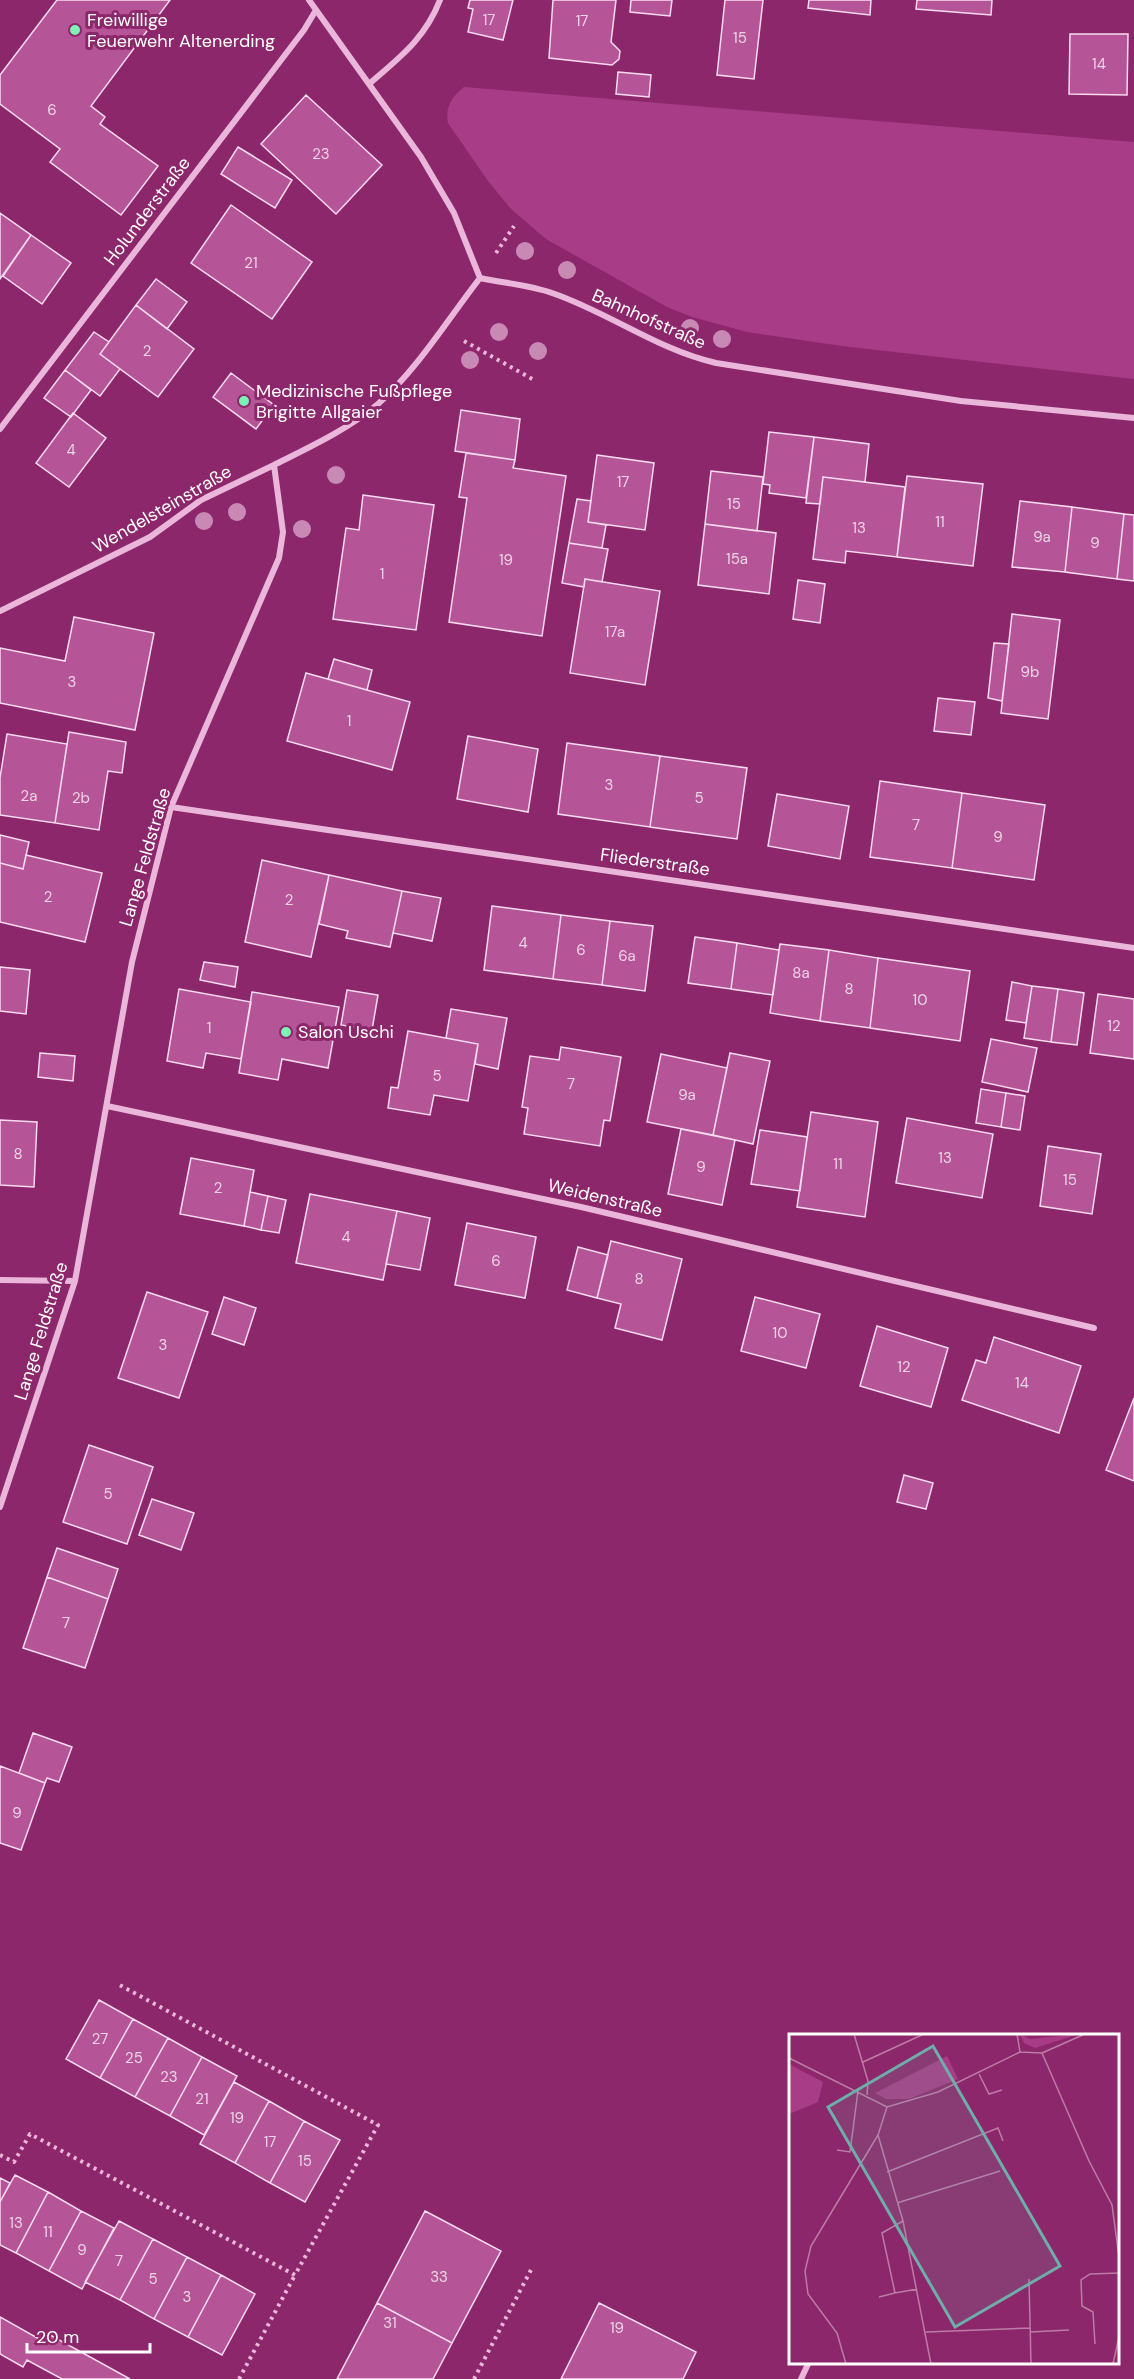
<svg xmlns="http://www.w3.org/2000/svg" width="1134" height="2379" font-family="'DM Sans',sans-serif">
<style>
.green{fill:#a93c87}
.building{fill:#b55496;stroke:#f8dbef;stroke-width:1.5}
.lines{fill:none;stroke-linecap:round;stroke-linejoin:round}
.path{stroke:#eab6da;stroke-width:4;stroke-dasharray:3 4.5;stroke-linecap:butt}
.street{stroke:#eab6da;stroke-width:6}
.tree{fill:#c88ab4}
.poi-dot{fill:#7cf3b5;stroke:#8d276b;stroke-width:2}
.labels{text-anchor:middle;dominant-baseline:central;stroke-width:6;stroke-linejoin:round;paint-order:stroke}
.number-label{font-size:15px;fill:#ecd4e5}
.poi-label{font-size:18px;fill:#fff;stroke:#8d276b;text-anchor:start}
.street-label{font-size:18px;fill:#fff;stroke:#8d276b}
.inset-road{fill:none;stroke:#bb7da6;stroke-width:1.5}
.view{fill:#6fada8;fill-opacity:0.15;stroke:#6fada8;stroke-width:3}
.inset-edge{fill:none;stroke:#fff;stroke-width:3}
</style>
<rect width="100%" height="100%" fill="#8d276b"/>
<path class="green" d="M464,87L1134,142V379L842,346L747,332L692,317L667,307L546,239L511,209L488,181L448,123C445,108 451,97 464,87Z"/>
<path class="building" d="M57,0H170L91,106L105,117L100,124L158,166L121,215L50,162L60,149L0,104V75Z
M470,0H513L503,40L468,32L473,9L468,8Z
M553,0H616L611,42L620,51L619,59L612,65L549,58Z
M631,0H672L670,16L630,12Z
M725,0H763L754,79L717,75Z
M809,0H871L870,15L808,8Z
M917,0H992L991,15L916,9Z
M1070,34H1128L1127,95L1069,94Z
M618,72L651,75L649,97L616,94Z
M306,95L382,165L336,214L261,144Z
M238,147L292,180L275,208L221,174Z
M231,205L312,262L272,319L191,263Z
M0,213L31,235L0,279Z
M31,235L71,263L42,304L3,276Z
M156,279L187,302L167,329L136,305Z
M136,305L194,349L158,397L100,354Z
M94,332L109,342L100,354L120,369L100,396L65,370Z
M65,370L91,390L71,417L44,398Z
M231,373L274,405L256,429L213,397Z
M461,410L520,419L515,460L455,451Z
M73,413L106,438L69,487L36,463Z
M769,432L814,437L806,498L769,493L770,485L763,484Z
M814,437L869,444L865,482L823,477L820,504L806,503Z
M466,453L515,460L513,468L566,476L542,636L449,622L467,498L459,497Z
M597,455L654,463L645,530L588,522Z
M711,471L763,477L757,531L705,524Z
M907,476L983,484L973,566L897,557Z
M823,477L905,487L897,557L846,551L845,563L813,559Z
M363,495L434,505L416,630L333,619L346,528L359,530Z
M577,499L591,501L588,522L606,525L602,548L569,543Z
M1020,501L1072,507L1065,572L1012,567Z
M1072,507L1124,514L1117,579L1065,572Z
M1124,514L1134,515V581L1117,579Z
M705,524L776,533L769,594L698,585Z
M569,543L608,549L602,582L585,579L584,587L562,583Z
M585,579L660,591L645,685L570,673Z
M798,580L825,584L820,623L793,619Z
M1012,614L1060,620L1048,719L1001,713Z
M74,617L154,633L135,730L0,703V648L65,661Z
M994,643L1009,644L1002,701L988,698Z
M334,659L372,670L367,690L328,679Z
M306,673L410,702L392,770L287,741Z
M938,698L975,702L971,735L934,731Z
M69,732L126,742L122,773L108,771L99,830L55,823Z
M7,734L67,744L55,823L0,815V778Z
M468,736L538,749L528,812L457,799Z
M567,743L660,756L650,827L558,814Z
M660,756L747,768L737,839L650,827Z
M880,781L962,793L952,868L870,857Z
M962,793L1045,805L1034,880L952,868Z
M777,794L849,806L840,859L768,846Z
M0,835L29,842L23,869L0,863Z
M26,855L102,873L85,942L0,922V863L23,869Z
M262,860L329,875L311,957L245,942Z
M329,875L402,891L390,947L346,938L348,931L319,924Z
M402,891L441,898L432,941L393,933Z
M492,906L561,915L553,979L484,970Z
M561,915L610,921L602,985L553,979Z
M610,921L653,926L645,991L602,985Z
M695,937L737,943L731,989L688,983Z
M737,943L779,950L773,995L731,989Z
M780,944L829,950L820,1021L770,1013Z
M829,950L878,958L870,1028L820,1021Z
M878,958L970,971L960,1041L870,1028Z
M204,962L238,967L235,987L200,980Z
M0,967L30,970L26,1014L0,1011Z
M1012,982L1032,986L1026,1023L1006,1020Z
M1032,986L1058,989L1051,1042L1024,1038Z
M179,989L251,1002L241,1059L206,1053L203,1068L167,1061Z
M1058,989L1084,993L1077,1045L1051,1042Z
M347,990L378,995L372,1030L341,1025Z
M252,992L339,1007L328,1068L282,1059L278,1080L239,1073Z
M1098,994L1134,999V1059L1090,1053Z
M451,1009L507,1018L498,1069L475,1064L478,1044L446,1038Z
M408,1031L478,1044L468,1101L434,1095L430,1115L388,1108L391,1087L398,1088Z
M991,1039L1037,1048L1028,1092L982,1082Z
M561,1047L621,1057L610,1121L604,1120L600,1146L524,1134L528,1108L522,1107L530,1056L559,1060Z
M40,1053L75,1056L73,1081L38,1077Z
M730,1053L770,1061L753,1144L713,1135Z
M661,1054L727,1068L713,1135L647,1122Z
M981,1089L1006,1093L1001,1127L976,1123Z
M1006,1093L1025,1096L1020,1130L1001,1127Z
M811,1112L878,1122L865,1217L797,1207Z
M907,1118L993,1134L982,1198L896,1183Z
M0,1120L37,1122L34,1187L0,1185Z
M681,1129L735,1140L722,1205L668,1194Z
M760,1130L807,1137L800,1191L751,1184Z
M1048,1146L1101,1154L1092,1214L1040,1206Z
M191,1158L254,1170L244,1226L180,1214Z
M250,1192L268,1196L261,1230L244,1226Z
M310,1194L397,1211L383,1280L296,1263Z
M268,1196L286,1200L279,1233L261,1230Z
M397,1211L430,1218L420,1270L386,1264Z
M467,1223L536,1237L525,1298L455,1285Z
M611,1241L682,1259L662,1340L615,1328L621,1304L597,1298Z
M578,1247L608,1255L597,1298L567,1290Z
M147,1292L208,1312L179,1398L118,1378Z
M224,1297L256,1308L244,1345L212,1334Z
M755,1297L820,1314L806,1368L741,1351Z
M877,1326L948,1348L931,1407L860,1386Z
M994,1337L1081,1366L1059,1433L962,1400L976,1360L986,1363Z
M1134,1398V1481L1106,1470Z
M89,1445L153,1467L127,1544L63,1522Z
M904,1475L933,1483L926,1509L897,1502Z
M152,1499L194,1513L181,1550L139,1535Z
M57,1548L118,1569L108,1599L47,1577Z
M47,1577L108,1599L85,1668L23,1648Z
M33,1733L72,1747L59,1782L47,1778L45,1783L19,1773Z
M0,1766L45,1783L21,1850L0,1843Z
M99,2000L133,2019L100,2078L66,2059Z
M133,2019L168,2038L135,2097L100,2078Z
M168,2038L202,2057L170,2116L135,2097Z
M202,2057L237,2076L204,2135L170,2116Z
M234,2082L269,2101L235,2163L200,2144Z
M269,2101L304,2121L270,2183L235,2163Z
M304,2121L340,2140L305,2202L270,2183Z
M15,2175L48,2192L16,2253L0,2245V2202Z
M0,2178L10,2183L0,2202Z
M48,2192L81,2211L49,2271L16,2253Z
M81,2211L114,2228L82,2289L49,2271Z
M425,2211L501,2251L452,2343L377,2303Z
M119,2221L153,2239L120,2300L85,2282Z
M153,2239L187,2257L154,2319L120,2300Z
M187,2257L221,2275L188,2337L154,2319Z
M221,2275L255,2294L222,2355L188,2337Z
M377,2303L452,2343L433,2379H337Z
M599,2303L696,2352L683,2379H561Z
M0,2317L39,2339L43,2331L130,2379H62L27,2360L23,2367L0,2354Z"/>
<g class="lines">
<path class="path" d="M496,253L514,226
M464,341L536,381
M0,2155L14,2162L30,2134L295,2275L378,2125L116,1983
M239,2379L295,2275
M474,2379L533,2266"/>
<path class="street" d="M309,0L421,157L454,213L480,278C503,283 530,285 552,293C608,312 658,350 716,363L961,401L1134,418
M369,84C399,58 425,39 440,0
M0,429L304,30L316,10
M0,611L150,537L201,500L274,465
M171,807L1134,948
M107,1106L581,1207L1094,1328
M0,1280L75,1281
M0,1507L75,1281L132,962L171,807L279,558L283,532L274,465C310,447 347,430 378,404C417,370 448,319 480,278
M801,2379L809,2362"/>
</g>
<g class="tree">
<circle cx="525" cy="251" r="9"/>
<circle cx="567" cy="270" r="9"/>
<circle cx="690" cy="328" r="9"/>
<circle cx="499" cy="332" r="9"/>
<circle cx="722" cy="339" r="9"/>
<circle cx="538" cy="351" r="9"/>
<circle cx="470" cy="360" r="9"/>
<circle cx="336" cy="475" r="9"/>
<circle cx="237" cy="512" r="9"/>
<circle cx="204" cy="521" r="9"/>
<circle cx="302" cy="529" r="9"/>
</g>
<g class="poi-dot">
<circle cx="75" cy="30" r="6"/>
<circle cx="244" cy="401" r="6"/>
<circle cx="286" cy="1032" r="6"/>
</g>
<g class="labels">
<g class="number-label">
<text x="489" y="20">17</text>
<text x="582" y="21">17</text>
<text x="740" y="38">15</text>
<text x="1099" y="64">14</text>
<text x="52" y="110">6</text>
<text x="321" y="154">23</text>
<text x="251" y="263">21</text>
<text x="147" y="351">2</text>
<text x="71" y="450">4</text>
<text x="623" y="482">17</text>
<text x="734" y="504">15</text>
<text x="940" y="522">11</text>
<text x="859" y="528">13</text>
<text x="1042" y="537">9a</text>
<text x="1095" y="543">9</text>
<text x="737" y="559">15a</text>
<text x="506" y="560">19</text>
<text x="382" y="574">1</text>
<text x="615" y="632">17a</text>
<text x="1030" y="672">9b</text>
<text x="72" y="682">3</text>
<text x="349" y="721">1</text>
<text x="609" y="785">3</text>
<text x="29" y="796">2a</text>
<text x="81" y="798">2b</text>
<text x="699" y="798">5</text>
<text x="916" y="825">7</text>
<text x="998" y="837">9</text>
<text x="48" y="897">2</text>
<text x="289" y="900">2</text>
<text x="523" y="943">4</text>
<text x="581" y="950">6</text>
<text x="627" y="956">6a</text>
<text x="801" y="973">8a</text>
<text x="849" y="989">8</text>
<text x="920" y="1000">10</text>
<text x="1114" y="1026">12</text>
<text x="209" y="1028">1</text>
<text x="437" y="1076">5</text>
<text x="571" y="1084">7</text>
<text x="687" y="1095">9a</text>
<text x="18" y="1154">8</text>
<text x="945" y="1158">13</text>
<text x="838" y="1164">11</text>
<text x="701" y="1167">9</text>
<text x="1070" y="1180">15</text>
<text x="218" y="1188">2</text>
<text x="346" y="1237">4</text>
<text x="496" y="1261">6</text>
<text x="639" y="1279">8</text>
<text x="780" y="1333">10</text>
<text x="163" y="1345">3</text>
<text x="904" y="1367">12</text>
<text x="1022" y="1383">14</text>
<text x="108" y="1494">5</text>
<text x="66" y="1623">7</text>
<text x="17" y="1813">9</text>
<text x="100" y="2039">27</text>
<text x="134" y="2058">25</text>
<text x="169" y="2077">23</text>
<text x="202" y="2099">21</text>
<text x="237" y="2118">19</text>
<text x="270" y="2142">17</text>
<text x="305" y="2161">15</text>
<text x="16" y="2223">13</text>
<text x="48" y="2232">11</text>
<text x="82" y="2250">9</text>
<text x="119" y="2261">7</text>
<text x="439" y="2277">33</text>
<text x="153" y="2279">5</text>
<text x="187" y="2297">3</text>
<text x="390" y="2323">31</text>
<text x="617" y="2328">19</text>
</g>
<g class="poi-label">
<text x="87" y="20">Freiwillige<tspan x="87" dy="21">Feuerwehr Altenerding</tspan></text>
<text x="256" y="391">Medizinische Fußpflege<tspan x="256" dy="21">Brigitte Allgaier</tspan></text>
<text x="298" y="1032">Salon Uschi</text>
</g>
<g class="street-label">
<text transform="translate(147 211) rotate(-53)">Holunderstraße</text>
<text transform="translate(649 319) rotate(24)">Bahnhofstraße</text>
<text transform="translate(162 509) rotate(-30)">Wendelsteinstraße</text>
<text transform="translate(145 857) rotate(-74)">Lange Feldstraße</text>
<text transform="translate(655 862) rotate(8)">Fliederstraße</text>
<text transform="translate(605 1198) rotate(13)">Weidenstraße</text>
<text transform="translate(41 1331) rotate(-73)">Lange Feldstraße</text>
</g>
</g>
<g transform="translate(789 2034)">
<rect width="330" height="330" fill="#8d276b"/>
<path d="M231,0L241,5L290,0L246,14L235,9ZM158,22L169,45L120,65H97L86,59ZM0,30L34,48L29,68L0,80Z" fill="#a93c87"/>
<path class="inset-road" d="M65,0L79,47L78,61M228,0L231,18M253,19L300,127L323,171L330,223M253,19L296,0M0,24L98,73L149,58L231,18L253,19M74,28L135,0M190,40L200,60L213,56M98,73L89,101L114,187L142,330M48,116L61,118L69,57M98,138L209,94L214,107M108,169L211,137M240,245L242,330M106,259L128,255M90,263L106,259L93,199L114,187M137,298L241,294M241,298L280,296M306,310L304,278L293,272L292,246L301,240L330,239M57,330L48,299L19,260L16,237L22,212L89,101M324,330L330,303"/>
<path class="view" d="M144,12L271,232L166,293L39,73Z"/>
<rect width="330" height="330" class="inset-edge"/>
</g>
<path d="M27 2343v9h123v-9" fill="none" stroke="#ffffff" stroke-width="3"/>
<text x="36" y="2343" font-size="18" fill="#ffffff" stroke="#8d276b" stroke-width="4.5" paint-order="stroke">20 m</text>
</svg>
